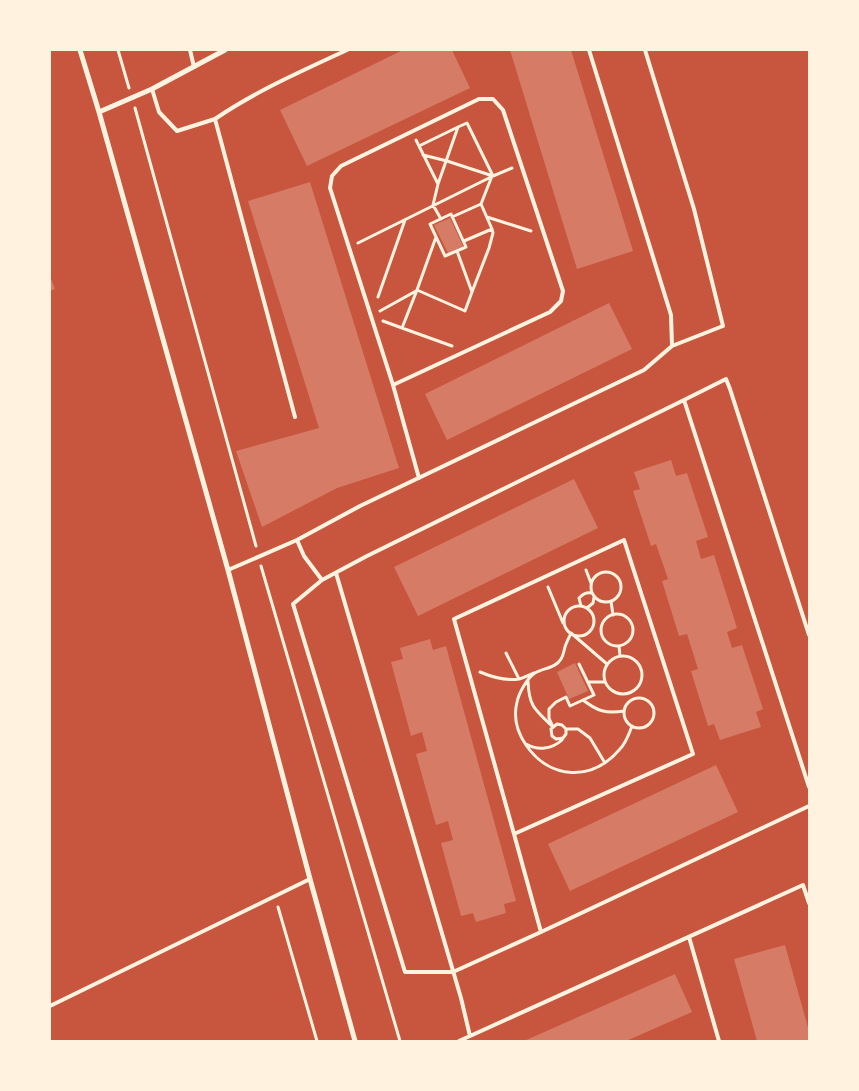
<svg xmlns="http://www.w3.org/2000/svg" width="859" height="1091" font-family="'Nunito Sans',sans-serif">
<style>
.building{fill:#d67c66}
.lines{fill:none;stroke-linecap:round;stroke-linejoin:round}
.path{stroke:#fff3e0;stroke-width:3}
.service{stroke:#fff3e0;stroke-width:4}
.minor{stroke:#fff3e0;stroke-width:5}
</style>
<rect width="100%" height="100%" fill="#c8553d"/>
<path class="building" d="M403,50H452L470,88L307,166L280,110Z
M510,50H571L633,251L577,269Z
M310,182L399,468L337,488L262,527L236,451L319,428L248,201Z
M450,218L463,246L448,253L434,225Z
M50,276L55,289L50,291Z
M609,303L632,349L447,440L425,394Z
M671,460L676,476L687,473L708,537L696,541L701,559L714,555L737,628L727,632L732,648L742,645L763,709L756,712L761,727L720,740L714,724L708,726L691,671L698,669L687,634L679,636L662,581L668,579L656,544L651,546L633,491L640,489L634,472Z
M574,479L598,528L418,616L394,567Z
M430,639L433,650L446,646L516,901L504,904L506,913L476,922L473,913L461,916L441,843L453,840L448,821L436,825L416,754L427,751L422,732L411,736L391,662L403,659L400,648Z
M575,663L588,691L569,699L557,672Z
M716,765L738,812L570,891L548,844Z
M785,945L809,1031V1041H757L734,959Z
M675,974L692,1012L626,1041H524Z"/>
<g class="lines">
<path class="path" d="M118,50L129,88
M135,108L256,546
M416,140L438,184L433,205L441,219
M419,146L458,127L438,184
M423,155L447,161L493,176L467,123L458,127
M451,214L466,247L445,256L430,224Z
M452,217L481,204L492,176
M487,217L531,231
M436,237L417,290L465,311L472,292
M464,241L492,229L481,204
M358,243L493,176L512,168
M457,251L472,292L489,248L493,233L492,229
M417,290L402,328L452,346
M378,297L405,220
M380,311L416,291
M383,321L402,328
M261,566L400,1041
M586,570L591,583
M591 587a15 15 0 1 1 30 0a15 15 0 1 1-30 0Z
M548,587L563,623
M611,601L613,615
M581,606L579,598C583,594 586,592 592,593
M564 621a15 15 0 1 1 30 0a15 15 0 1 1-30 0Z
M587,608L593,603L594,597
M601 630a16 16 0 1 1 32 0a16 16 0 1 1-32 0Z
M619,646L620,656
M506,653L519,679
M604 675a19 19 0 1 1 38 0a19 19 0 1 1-38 0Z
M607,664L571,633C569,638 566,643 565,647C564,651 563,656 561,659C556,668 543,668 535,673C527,678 519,693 517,702C513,718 517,732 526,745C550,780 592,782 620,749C626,743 629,734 632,726
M480,672C492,677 506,681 519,679C524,678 529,675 534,673
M528,681C529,706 534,709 552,726
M588,682H604
M624 713a15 15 0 1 1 30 0a15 15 0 1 1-30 0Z
M583,700C597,711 606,714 624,711
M553,727L549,718V709L556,702L566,697L570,706L594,695L579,664
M566,729V734L563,738L556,739L552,736L551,729L557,724L562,725L566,729H578L590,738L605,763
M526,744C538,751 552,749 562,740
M278,907L317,1041"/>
<path class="service" d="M190,50L194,67
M645,50L694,209L723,326L672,346
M152,89L159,112L177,131L215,119L295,417
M215,119C256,91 302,71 347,50
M393,385L550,312L561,301L563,291L503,110L493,99H479L341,166L332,176L330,188L393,385L419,478
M684,400L726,379L730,389L809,635
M297,540L304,556L322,580
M228,570L297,540L360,506L644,370L672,346L671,315L589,50
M336,573L461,998L470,1036
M809,787L684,400L367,556L322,580L293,604L405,972H453L541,932L809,806
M514,834L693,754L624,540L454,619L514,834L541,932
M689,937L719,1041
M50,1006L310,879
M459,1041L803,885L809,903"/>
<path class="minor" d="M80,50L99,112L228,570L310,879L355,1041
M99,112L152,89L225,50"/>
</g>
<rect width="859" height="1091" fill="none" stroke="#fff3e0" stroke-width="102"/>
</svg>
